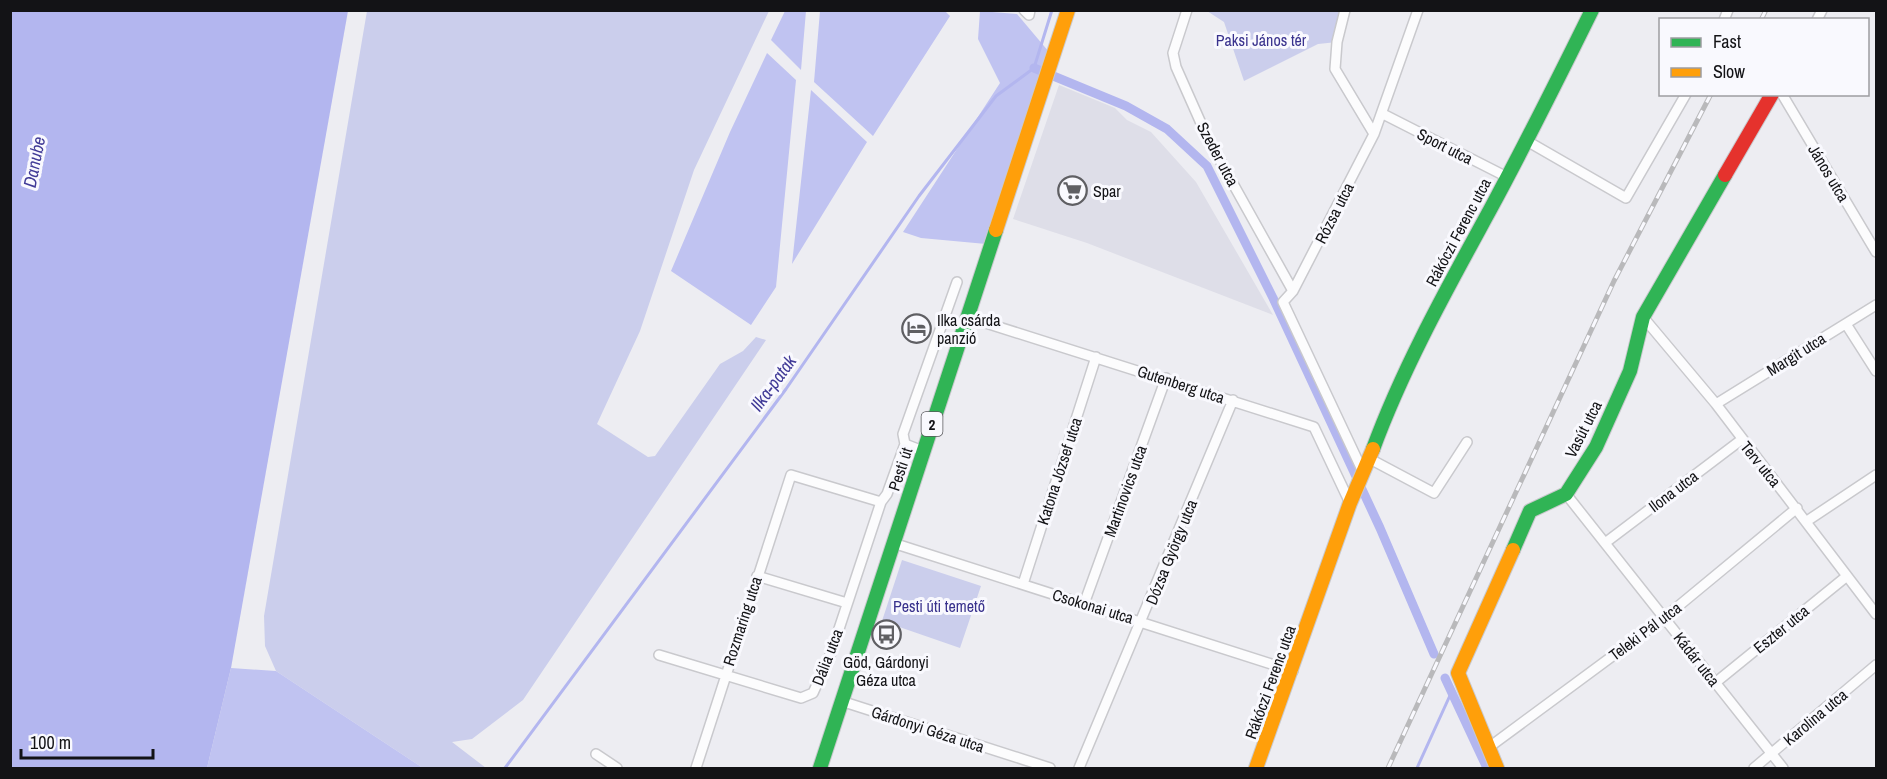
<svg xmlns="http://www.w3.org/2000/svg" width="1887" height="779" font-family="'Archivo Narrow',sans-serif">
<style>
.built{fill:#dedee8}
.green{fill:#cbceec}
.forest{fill:#c0c3f1}
.water{fill:#b3b6ef}
.lines{fill:none;stroke-linecap:round;stroke-linejoin:round}
.stream{stroke:#b3b6ef;stroke-width:3}
.canal{stroke:#b3b6ef;stroke-width:9}
.street-casing{stroke:#c9c9cd;stroke-width:12}
.fast-casing{stroke:#c9c9cd;stroke-width:16}
.slow-casing{stroke:#c9c9cd;stroke-width:16}
.jam-casing{stroke:#c9c9cd;stroke-width:16}
.street{stroke:#fcfcfd;stroke-width:9}
.fast{stroke:#30b455;stroke-width:14}
.slow{stroke:#ff9f0a;stroke-width:14}
.jam{stroke:#e5322d;stroke-width:14}
.rail-casing{stroke:#b9b9bb;stroke-width:5}
.rail{stroke:#f9f9fe;stroke-width:3;stroke-dasharray:9;stroke-linecap:butt}
.labels{text-anchor:middle;dominant-baseline:central;stroke-width:6;stroke-linejoin:round;paint-order:stroke}
.shield{fill:#f9f9fe;stroke:#58585c;stroke-width:1.5}
.shield-label{font-size:15px;font-weight:bold;fill:#131316}
.park-label{font-size:16px;fill:#39328d;stroke:#f9f9fe}
.street-label{font-size:16px;fill:#131316;stroke:#f9f9fe}
.poi-label{font-size:16px;fill:#131316;stroke:#f9f9fe;text-anchor:start}
.water-label{font-size:18px;font-style:italic;fill:#413b97;stroke:#f9f9fe}
</style>
<rect width="100%" height="100%" fill="#ededf2"/>
<path class="built" d="M1059,85L1115,108L1127,120L1151,132L1196,182L1273,315L1087,243L1013,219Z"/>
<path class="green" d="M367,11H769L694,170L640,331L597,424L648,457L655,456L720,364L743,351L756,337L766,340L523,700L472,739L452,742L486,768H423L276,671L265,646L264,616Z
M1207,11V10L1345,11L1337,42L1318,44L1244,81L1224,22Z
M902,560L981,586L960,648L882,621Z"/>
<path class="forest" d="M944,10L950,16L873,136L814,82L820,11Z
M785,11H806L801,70L771,40Z
M980,11L1017,14L1049,52L986,244L921,238L903,232L1000,83L978,39Z
M767,53L796,80L776,287L751,325L671,271L730,132Z
M811,90L867,142L792,264Z
M231,668L276,671L423,768H207Z"/>
<path class="water" d="M10,11H348L231,668L207,768H11Z"/>
<g class="lines">
<path class="stream" d="M505,768L786,389L919,196L996,96L1034,68L1052,10
M1417,768L1452,691"/>
<path class="canal" d="M1034,68L1126,106L1167,129L1207,166L1273,298L1380,528L1434,654
M1445,678L1487,768"/>
<defs>
<path id="street" d="M1024,10L1029,15L1030,10
M1187,10L1173,53L1176,67L1208,139L1293,291
M1345,10L1337,42L1335,69L1374,134
M1724,20L1728,10
M1817,20L1822,10
M1782,94L1876,252
M1383,114L1507,177
M1527,141L1626,198L1686,94
M967,317L1314,427L1350,503
M1643,317L1716,404L1876,614
M1846,324L1876,371
M1716,404L1876,305
M923,451L905,444L903,434L957,282
M1370,459L1434,493L1467,442
M1364,474L1283,302L1293,291L1374,134L1418,10
M1566,494L1783,768
M1807,521L1876,475
M893,543L1293,671
M1605,543L1741,440
M757,576L847,603
M1023,584L1096,357
M1084,604L1166,378
M659,655L801,698L813,693L831,653L881,502L887,494L905,444
M1715,683L1847,576
M841,701L1050,768
M1488,748L1664,618L1797,508
M596,754L617,768
M696,768L791,475L881,502
M1079,768L1233,400
M1754,768L1876,665"/>
<path id="fast" d="M1373,449C1404,365 1448,287 1491,208C1526,143 1559,77 1592,10
M1513,550L1530,511L1566,494L1596,447L1630,371L1643,317L1725,175
M820,768L996,230"/>
<path id="slow" d="M996,230L1068,10
M1256,768L1350,503L1373,449
M1497,768L1458,673L1513,550"/>
<path id="jam" d="M1725,175L1772,94"/>
</defs>
<use href="#street" class="street-casing"/>
<use href="#fast" class="fast-casing"/>
<use href="#slow" class="slow-casing"/>
<use href="#jam" class="jam-casing"/>
<use href="#street" class="street"/>
<use href="#fast" class="fast"/>
<use href="#slow" class="slow"/>
<use href="#jam" class="jam"/>
<defs>
<path id="rail" d="M1761,20L1766,10
M1388,768L1614,281L1711,94"/>
</defs>
<use href="#rail" class="rail-casing"/>
<use href="#rail" class="rail"/>
</g>
<defs>
<symbol id="supermarket-ring" viewBox="-11 -11 22 22"><circle r="9.5" fill="#f9f9fe" stroke="#5f5f63" stroke-width="1.5"/><path d="M-6-5.5h2.5l.6 2H6L4.5 2H-2.5L-4.4-4H-6ZM-1.5 3.2a1.3 1.3 0 1 0 .1 0ZM3 3.2a1.3 1.3 0 1 0 .1 0Z" fill="#5f5f63"/></symbol>
<symbol id="hotel-ring" viewBox="-11 -11 22 22"><circle r="9.5" fill="#f9f9fe" stroke="#5f5f63" stroke-width="1.5"/><path d="M-6-4.5h1.5V1H6V5H4.5V3h-9V5H-6ZM-4 0a1.8 1.8 0 1 1 3.6 0ZM.5 0V-2.5h3Q6-2.5 6 0Z" fill="#5f5f63"/></symbol>
<symbol id="bus-ring" viewBox="-11 -11 22 22"><circle r="9.5" fill="#f9f9fe" stroke="#5f5f63" stroke-width="1.5"/><path d="M-5-6H5V4H4V6H2V4H-2V6H-4V4H-5ZM-3.5-4V0h7V-4ZM-3.5 1.2v1.5H-2V1.2ZM2 1.2v1.5H3.5V1.2Z" fill="#5f5f63"/></symbol>
</defs>
<g fill-rule="evenodd">
<use href="#supermarket-ring" x="1056" y="174" width="33" height="33"/>
<use href="#hotel-ring" x="900" y="312" width="33" height="33"/>
<use href="#bus-ring" x="870" y="618" width="33" height="33"/>
</g>
<g class="labels">
<rect class="shield" x="921.5" y="412" width="21" height="24" rx="4.5"/>
<g class="shield-label">
<text x="932" y="424">2</text>
</g>
<g class="park-label">
<text x="1261" y="40">Paksi János tér</text>
<text x="939" y="606">Pesti úti temető</text>
</g>
<g class="street-label">
<text transform="translate(1445 146) rotate(27)">Sport utca</text>
<text transform="translate(1218 154) rotate(62)">Szeder utca</text>
<text transform="translate(1829 173) rotate(59)">János utca</text>
<text transform="translate(1334 213) rotate(-63)">Rózsa utca</text>
<text transform="translate(1458 232) rotate(-62)">Rákóczi Ferenc utca</text>
<text transform="translate(1796 354) rotate(-32)">Margit utca</text>
<text transform="translate(1181 384) rotate(18)">Gutenberg utca</text>
<text transform="translate(1583 429) rotate(-63)">Vasút utca</text>
<text transform="translate(1761 464) rotate(51)">Terv utca</text>
<text transform="translate(900 469) rotate(-72)">Pesti út</text>
<text transform="translate(1059 471) rotate(-72)">Katona József utca</text>
<text transform="translate(1125 491) rotate(-70)">Martinovics utca</text>
<text transform="translate(1673 491) rotate(-37)">Ilona utca</text>
<text transform="translate(1171 552) rotate(-68)">Dózsa György utca</text>
<text transform="translate(1093 606) rotate(17)">Csokonai utca</text>
<text transform="translate(742 621) rotate(-72)">Rozmaring utca</text>
<text transform="translate(1781 629) rotate(-39)">Eszter utca</text>
<text transform="translate(1645 631) rotate(-37)">Teleki Pál utca</text>
<text transform="translate(827 657) rotate(-69)">Dália utca</text>
<text transform="translate(1697 659) rotate(52)">Kádár utca</text>
<text transform="translate(1270 682) rotate(-70)">Rákóczi Ferenc utca</text>
<text transform="translate(1815 717) rotate(-40)">Karolina utca</text>
<text transform="translate(928 729) rotate(18)">Gárdonyi Géza utca</text>
</g>
<g class="poi-label">
<text x="1093" y="191">Spar</text>
<text x="937" y="320">Ilka csárda<tspan x="937" dy="18">panzió</tspan></text>
<text x="886" y="662" text-anchor="middle">Göd, Gárdonyi<tspan x="886" dy="18">Géza utca</tspan></text>
</g>
<g class="water-label">
<text transform="translate(34 162) rotate(-79)">Danube</text>
<text transform="translate(773 383) rotate(-54)">Ilka-patak</text>
</g>
</g>
<rect width="1887" height="779" fill="none" stroke="#131316" stroke-width="24"/>
<rect x="1659" y="18" width="210" height="78" fill="#f9f9fe" stroke="#9d9da1" stroke-width="1.5"/>
<rect x="1671" y="38" width="30" height="9" fill="#30b455" stroke="#9d9da1" stroke-width="1.5"/>
<text x="1713" y="48" font-size="18" fill="#131316">Fast</text>
<rect x="1671" y="68" width="30" height="9" fill="#ff9f0a" stroke="#9d9da1" stroke-width="1.5"/>
<text x="1713" y="78" font-size="18" fill="#131316">Slow</text>
<path d="M21 749v9h132v-9" fill="none" stroke="#131316" stroke-width="3"/>
<text x="30" y="749" font-size="18" fill="#131316" stroke="#f9f9fe" stroke-width="4.5" paint-order="stroke">100 m</text>
</svg>
